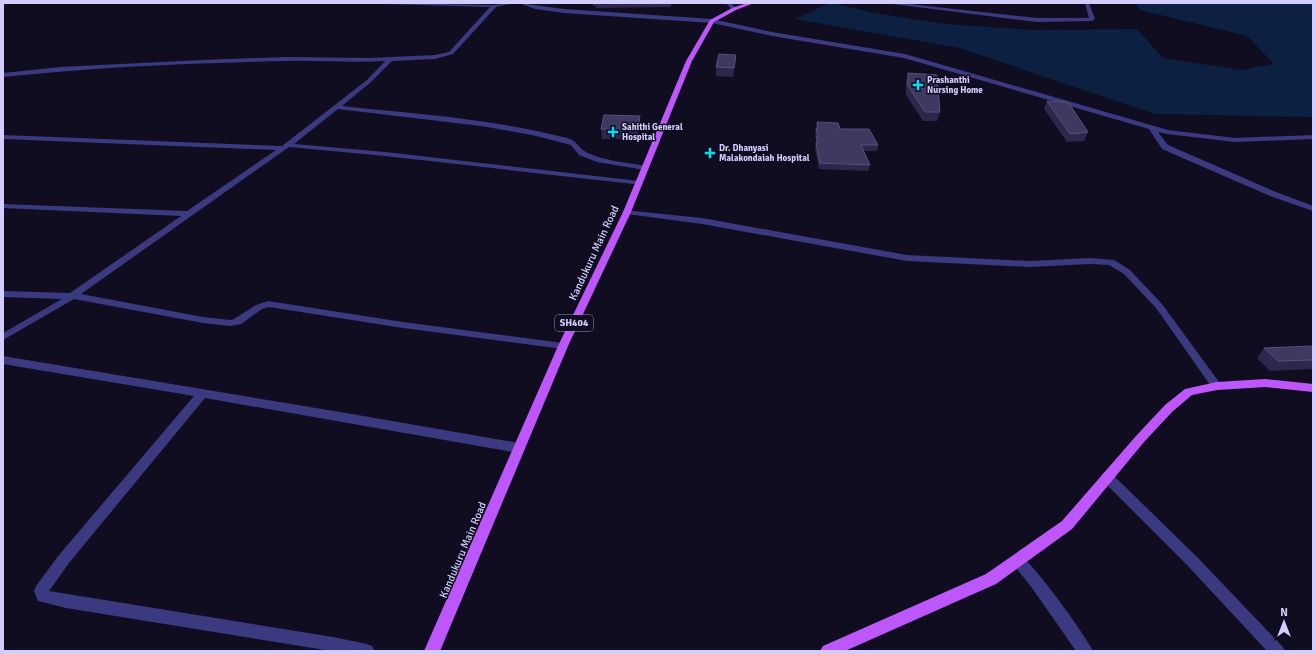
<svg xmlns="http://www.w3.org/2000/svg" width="1316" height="654" font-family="Signika,sans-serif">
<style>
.water{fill:#0c2041}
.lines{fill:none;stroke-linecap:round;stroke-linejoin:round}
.minor{fill:#3b397f;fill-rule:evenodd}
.major{fill:#bd57fc;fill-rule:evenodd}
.wall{fill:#2d274e}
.shaded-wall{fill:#1a1534}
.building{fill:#3f3861;stroke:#56507a}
.poi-dot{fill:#04dcf3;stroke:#100d20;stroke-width:1.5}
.labels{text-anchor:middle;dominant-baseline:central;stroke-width:3;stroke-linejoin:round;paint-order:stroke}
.far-poi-label{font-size:9px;font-weight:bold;fill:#d3cdfe;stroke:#100d20;text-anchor:start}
.shield{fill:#100d20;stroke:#9893bb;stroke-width:1}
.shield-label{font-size:10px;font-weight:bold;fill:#d3cdfe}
.street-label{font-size:11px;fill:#d3cdfe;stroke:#100d20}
</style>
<rect width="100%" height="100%" fill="#100d20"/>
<path class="water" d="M830,3L875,13L945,24L1034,30L1137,29L1163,58L1241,70L1274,64L1247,36L1140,10L1135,3H1313V117L1155,114L959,48L795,19Z"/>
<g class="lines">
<path class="minor" d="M384,3L494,5L513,3L496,7L453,54L435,59L392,61L371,82L342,106C415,114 496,119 567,138C578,141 578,148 586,152C603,161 626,162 645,166L649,168L645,170L597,162L579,155L571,145L532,135L481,126L338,109L294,144L385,152L639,181H642V185L385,156L289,147L81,294L203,317L230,320L234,319L256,305L268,301L403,322L563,343L567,344L568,346L567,348L563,349L403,328L269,307L262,309L241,324L230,326L203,323L74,299L3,340V333L62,299L3,297V291L70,293L181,216L3,208V204L187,211L276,150L3,139V135L282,146L367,80L385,61C351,63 318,60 285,61C191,63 96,67 3,77V73L60,67L202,60L286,57L370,58L435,55L449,52L490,7L386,4Z
M519,3L564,9L712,19L772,32L905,54L1168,130L1235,138L1313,135V139L1235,142L1167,134L1158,132L1168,145L1276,192L1313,206V211L1270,196L1162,149L1149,129L904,58L772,36L712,23L564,13L535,9Z
M726,3H731L737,9L732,10Z
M885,3H900L1037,18H1089L1085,3H1089L1095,19L1092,21L1037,22Z
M624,210L702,218L907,255L1029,261L1090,258L1114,260L1130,270L1162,304L1222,386L1221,389H1213L1156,308L1124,274L1109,265L1090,264L1029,267L907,261L702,224L627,214L623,212Z
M3,356L352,414L519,443L523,445L525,448L523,451L519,453L205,398L69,563L49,591L333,637L367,644L372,646L375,651H331L66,608L38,601L34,591L36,586L59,555L194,396L3,364Z
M1107,472L1111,473L1197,557L1282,646L1285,651H1267L1187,565L1103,481L1101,477L1103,473Z
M1018,554C1031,559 1086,636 1093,651H1076L1032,588L1013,564L1011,560L1013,556Z"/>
<path class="major" d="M747,3H754L736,10L714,22L692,61L631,212L568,346L440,651H424L558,346L623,212L686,61L710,20L732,8Z
M1265,379L1313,384V392L1265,387L1217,390L1192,395L1173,411L1144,442L1072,529L996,584L845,651H820L823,646L986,574L1062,521L1136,436L1165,405L1185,389L1217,382Z"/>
</g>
<path class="wall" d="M593,3H671V7L596,8V6H593Z
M736,55L733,77L716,76V67Z
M908,73L940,112L937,121H923L906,95V82Z
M1047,101L1088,132L1084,141L1067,142L1044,109Z
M817,122L840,129L878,145L877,151H863L870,165L868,171L819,169L815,148L816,138L815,134Z
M640,125L638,139H602L601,129Z
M1313,346V369L1270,371L1257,358L1264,348Z"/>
<path class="shaded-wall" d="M640,116V125L638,139V130Z"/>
<path class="building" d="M719,54L736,55L734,68L716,67Z
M908,73L937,75L940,112H925L908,86Z
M1047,101L1068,102L1088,132L1070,134Z
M604,115L640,116L638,130L601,129Z
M817,122L838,123L840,129H869L878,145H861L870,165L820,163L816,143H818L816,137H818L816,129H818Z
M1313,346V360L1278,361L1264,348Z"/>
<g class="poi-dot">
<path d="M916 79h4v4h4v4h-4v4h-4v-4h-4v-4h4z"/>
<path d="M611 126h4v4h4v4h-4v4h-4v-4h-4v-4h4z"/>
<path d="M708 147h4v4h4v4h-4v4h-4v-4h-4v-4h4z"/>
</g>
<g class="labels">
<g class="far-poi-label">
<text x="927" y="80">Prashanthi<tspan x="927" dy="10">Nursing Home</tspan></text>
<text x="622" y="127">Sahithi General<tspan x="622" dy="10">Hospital</tspan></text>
<text x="719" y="148">Dr. Dhanyasi<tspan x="719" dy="10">Malakondaiah Hospital</tspan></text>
</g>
<rect class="shield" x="555" y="315" width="38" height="16" rx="3"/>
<g class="shield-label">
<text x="574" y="323">SH404</text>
</g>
<g class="street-label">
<text transform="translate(594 253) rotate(-65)">Kandukuru Main Road</text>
<text transform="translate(463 550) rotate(-67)">Kandukuru Main Road</text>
</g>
</g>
<rect width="1316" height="654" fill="none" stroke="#d3cdfe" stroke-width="8"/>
<g transform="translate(1284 622)" stroke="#100d20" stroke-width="3" paint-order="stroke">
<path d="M0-3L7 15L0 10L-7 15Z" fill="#d3cdfe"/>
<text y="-6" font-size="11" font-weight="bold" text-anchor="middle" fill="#d3cdfe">N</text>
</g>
</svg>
